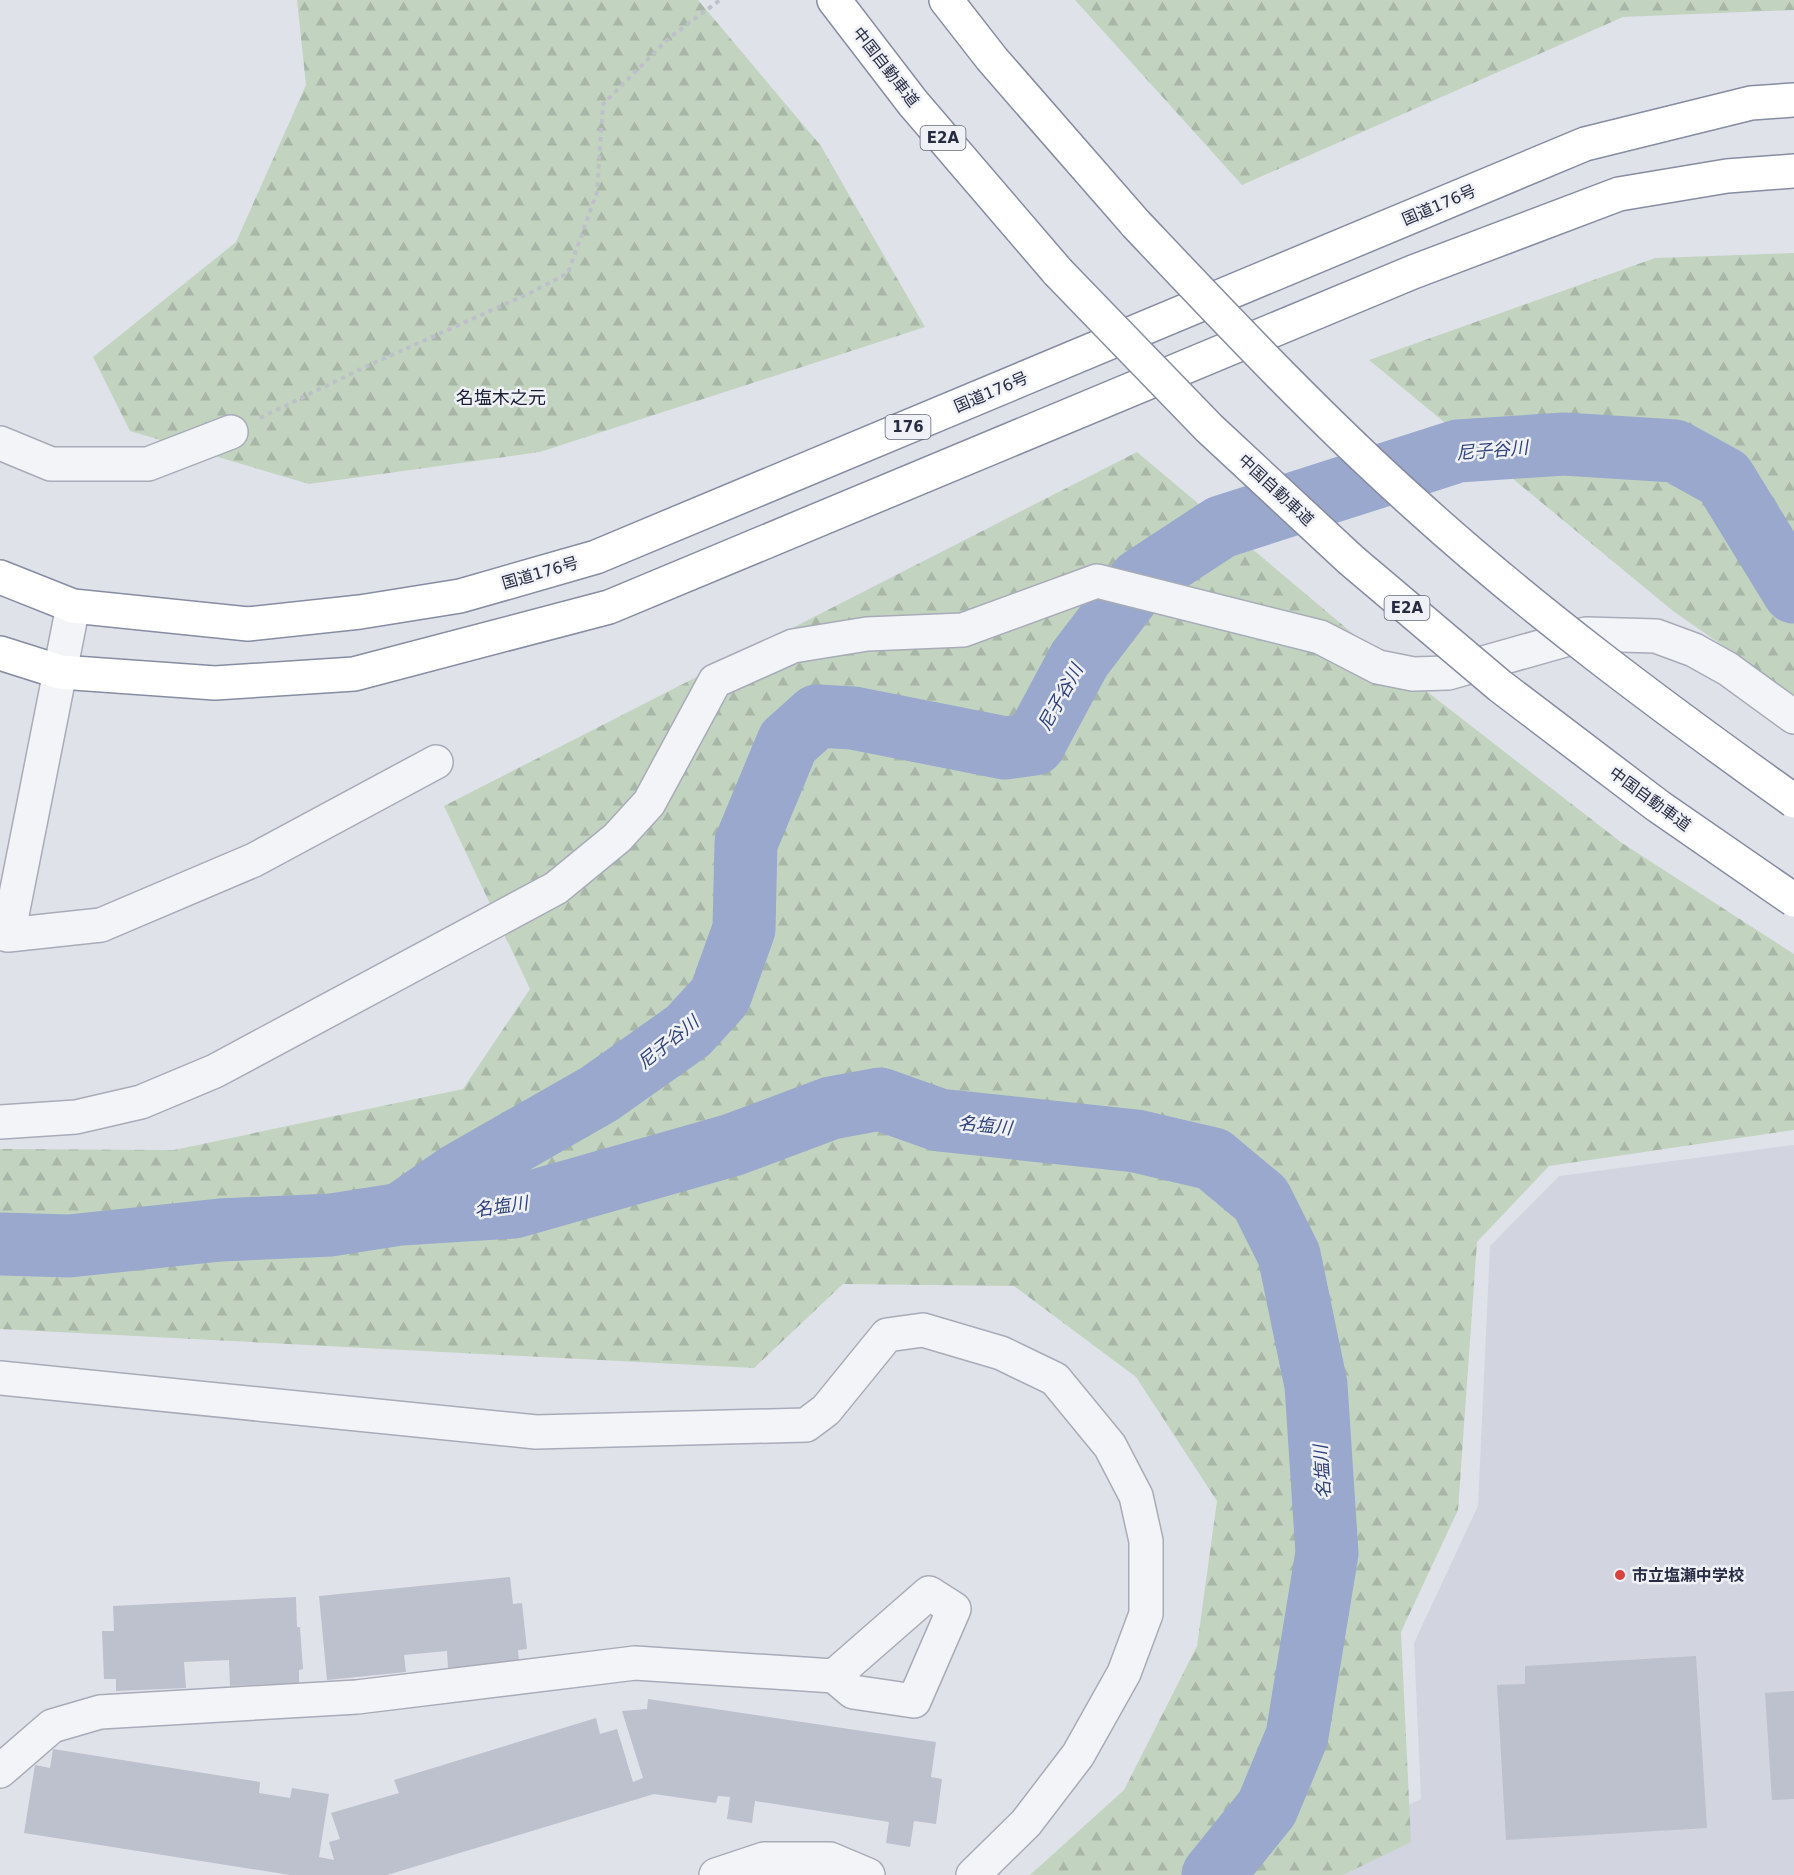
<svg xmlns="http://www.w3.org/2000/svg" width="1794" height="1875" font-family="'DejaVu Sans','Noto Sans JP',sans-serif">
<style>
.built{fill:#d2d4df}
.forest{fill:url(#forest-firs)}
.lines{fill:none;stroke-linecap:round;stroke-linejoin:round}
.river{stroke:#99a8cc;stroke-width:63}
.building{fill:#bdc0cd}
.minor-casing{stroke:#a8abb8;stroke-width:36}
.highway-casing{stroke:#868ca1;stroke-width:36}
.path{stroke:#bec0c9;stroke-width:4;stroke-dasharray:4.5 4.5;stroke-linecap:butt}
.minor{stroke:#f3f4f8;stroke-width:33}
.highway{stroke:#fff;stroke-width:33}
.highway-bridge-casing{stroke:#868ca1;stroke-width:36;stroke-linecap:butt}
.highway-bridge{stroke:#fff;stroke-width:33}
.poi-dot{fill:#d6423d;stroke:#eff1f7;stroke-width:2}
.labels{text-anchor:middle;dominant-baseline:central;stroke-width:5;stroke-linejoin:round;paint-order:stroke}
.shield{fill:#eff1f7;stroke:#636778;stroke-width:1.5}
.shield-label{font-size:15px;font-weight:bold;fill:#272c42}
.street-label{font-size:16px;fill:#272c42;stroke:#eff1f7}
.poi-label{font-size:16px;font-weight:bold;fill:#272c42;stroke:#eff1f7;text-anchor:start}
.neighbourhood-label{font-size:18px;fill:#1a1d33;stroke:#eff1f7}
.water-label{font-size:18px;font-style:italic;fill:#2f4279;stroke:#eff1f7}
</style>
<defs>
<pattern id="forest-firs" width="22" height="20" patternUnits="userSpaceOnUse" patternTransform="scale(1.5)"><rect width="22" height="20" fill="#c2d4c0"/><path d="M5 1l3.5 6h-7zM16 11l3.5 6h-7z" fill="#a7b6a6"/></pattern>
</defs>
<rect width="100%" height="100%" fill="#e0e2ea"/>
<path class="built" d="M1794,1145V1875H1302V1855L1421,1799L1414,1643L1478,1506L1490,1246L1559,1176Z"/>
<path class="forest" d="M297,0H698L821,146L925,327L540,452L309,484L130,431L93,357L236,242L306,85Z
M1075,0H1794V10L1623,17L1242,185Z
M1794,253V695L1673,611L1369,360L1655,258Z
M1137,452L1358,638L1622,843L1794,954V1130L1549,1166L1477,1242L1458,1510L1401,1632L1411,1842L1343,1875H1030L1124,1790L1197,1646L1217,1501L1136,1377L1014,1286L843,1284L754,1368L0,1329V1149L174,1150L463,1089L530,989L444,806Z"/>
<g class="lines">
<path class="river" d="M404,1212L457,1175L599,1094L688,1031L720,996L744,929L746,843L788,742L817,716L853,718L1005,748L1034,744L1079,660L1140,580L1221,527L1458,451L1564,444L1675,451L1724,478L1794,592
M0,1244L69,1246L220,1230L331,1225L401,1214L514,1207L732,1145L831,1108L880,1099L939,1120L1136,1141L1213,1159L1261,1199L1289,1255L1316,1385L1327,1553L1297,1736L1267,1808L1213,1875"/>
</g>
<path class="building" d="M510,1577L513,1604L522,1603L527,1649L518,1650L519,1661L448,1668L447,1651L404,1655L406,1672L327,1680L319,1596Z
M296,1597L297,1627H300L303,1669L299,1670V1683L230,1686L229,1660L184,1662L186,1688L116,1691V1679H104L102,1631H114L113,1606Z
M1696,1656L1707,1828L1506,1840L1497,1685L1525,1684V1666Z
M1794,1691V1799L1772,1800L1765,1693Z
M648,1699L936,1742L931,1777L942,1779L936,1824L914,1821L910,1847L886,1843L889,1822L755,1801L752,1823L727,1819L730,1797L718,1796L716,1803L654,1794L387,1875H290L24,1833L35,1765L50,1768L53,1749L260,1782L259,1793L290,1798L292,1788L329,1794L319,1857L334,1860L329,1842L340,1839L331,1813L399,1793L394,1780L596,1718L600,1734L617,1729L633,1782L643,1778L622,1711L647,1709Z"/>
<g class="lines">
<defs>
<path id="minor" d="M0,443L51,464H148L231,432
M0,933L8,935L101,925L254,860L436,762
M8,935L73,606
M0,1122L76,1117L141,1102L215,1071L556,888L617,838L649,803L715,681L793,646L867,634L963,630L1097,581L1320,637L1378,667L1413,674L1448,673L1586,634L1656,636L1694,650L1728,669L1794,717
M0,1378L536,1432L806,1425L826,1410L887,1335L923,1330L1001,1353L1055,1379L1110,1446L1136,1496L1146,1541V1614L1124,1673L1078,1755L1026,1823L973,1875
M0,1771L52,1726L100,1712L357,1697L635,1663L834,1676L853,1692L914,1701L954,1609L929,1593L834,1676
M716,1875L764,1859H830L868,1875"/>
<path id="highway" d="M834,0L913,103L1058,272
M946,0L992,59L1136,224
M0,577L73,606L248,624L360,612L460,596L596,557L1585,144L1751,103L1794,100
M0,653L60,672L215,683L354,674L609,607L1413,272L1619,194L1727,176L1794,171"/>
</defs>
<use href="#minor" class="minor-casing"/>
<use href="#highway" class="highway-casing"/>
<path class="path" d="M260,418L365,367L530,293L568,273L597,192L603,104L669,38L720,0"/>
<use href="#minor" class="minor"/>
<use href="#highway" class="highway"/>
<defs>
<path id="highway-bridge" d="M1136,224C1227,320 1317,416 1415,504C1534,612 1664,708 1794,801
M1058,272L1209,428L1351,560L1500,686L1658,806L1794,900"/>
</defs>
<use href="#highway-bridge" class="highway-bridge-casing"/>
<use href="#highway-bridge" class="highway-bridge"/>
</g>
<circle class="poi-dot" cx="1620" cy="1575" r="6"/>
<g class="labels">
<g class="shield">
<rect x="920.5" y="126" width="45" height="24" rx="4.5"/>
<rect x="885.5" y="415" width="45" height="24" rx="4.5"/>
<rect x="1384.5" y="596" width="45" height="24" rx="4.5"/>
</g>
<g class="shield-label">
<text x="943" y="138">E2A</text>
<text x="908" y="427">176</text>
<text x="1407" y="608">E2A</text>
</g>
<g class="street-label">
<text transform="translate(886 67) rotate(52)">中国自動車道</text>
<text transform="translate(1439 205) rotate(-23)">国道176号</text>
<text transform="translate(991 392) rotate(-23)">国道176号</text>
<text transform="translate(1276 490) rotate(43)">中国自動車道</text>
<text transform="translate(540 573) rotate(-16)">国道176号</text>
<text transform="translate(1650 799) rotate(36)">中国自動車道</text>
</g>
<g class="poi-label">
<text x="1632" y="1575">市立塩瀬中学校</text>
</g>
<g class="neighbourhood-label">
<text x="501" y="397">名塩木之元</text>
</g>
<g class="water-label">
<text transform="translate(1492 450) rotate(-5)">尼子谷川</text>
<text transform="translate(1060 697) rotate(-61)">尼子谷川</text>
<text transform="translate(668 1042) rotate(-39)">尼子谷川</text>
<text transform="translate(985 1125) rotate(6)">名塩川</text>
<text transform="translate(501 1206) rotate(-8)">名塩川</text>
<text transform="translate(1322 1472) rotate(-94)">名塩川</text>
</g>
</g>
</svg>
